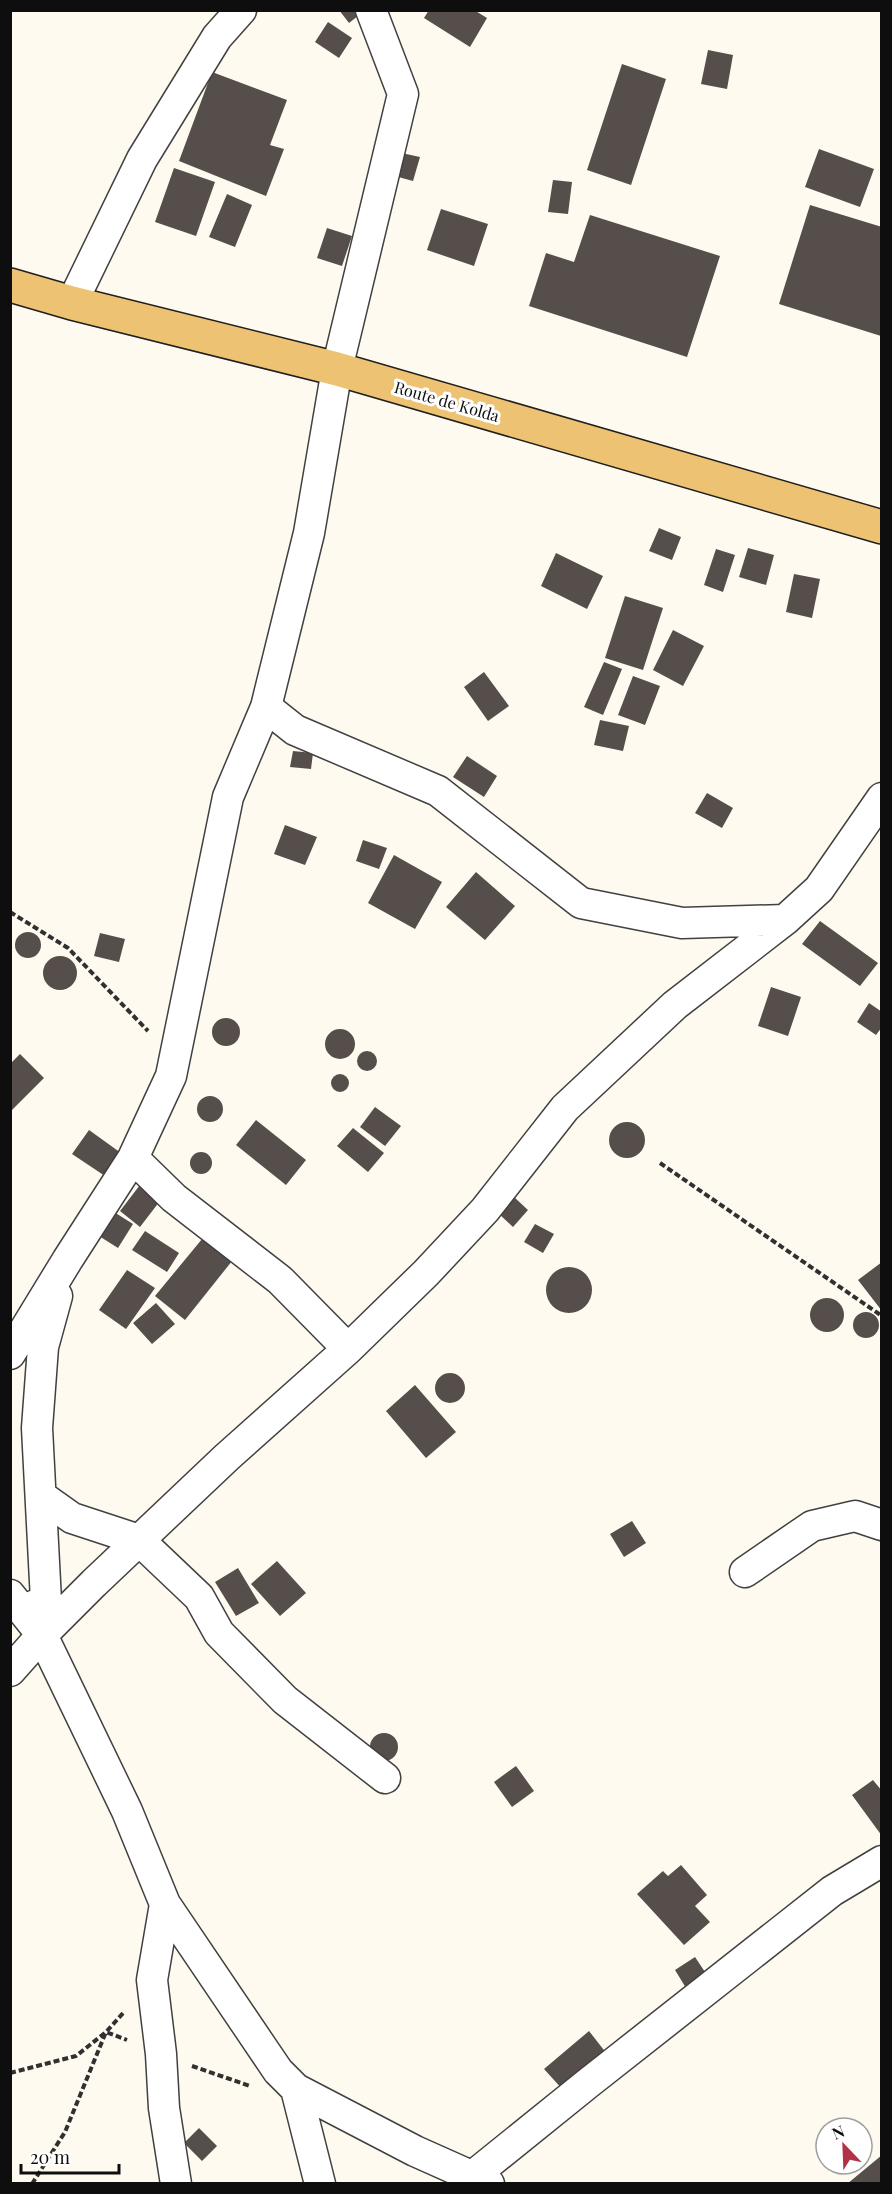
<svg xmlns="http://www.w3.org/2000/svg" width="892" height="2194" font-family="'Playfair Display',serif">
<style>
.building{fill:#564e4b}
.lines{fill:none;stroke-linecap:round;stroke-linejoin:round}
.minor-casing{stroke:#414141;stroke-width:33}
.primary-casing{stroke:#1f1f1f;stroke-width:36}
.path{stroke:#303030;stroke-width:4;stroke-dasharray:6 3;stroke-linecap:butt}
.minor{stroke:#fff;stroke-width:30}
.primary{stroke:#edc272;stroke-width:33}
.labels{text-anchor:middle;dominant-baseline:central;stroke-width:6;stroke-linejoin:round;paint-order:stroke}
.street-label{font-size:16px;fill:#0e0e0e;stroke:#fff}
</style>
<rect width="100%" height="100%" fill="#fefaf0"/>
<path class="building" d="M339,10H362L363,12L349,23Z
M429,10H474L487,18L470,47L424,18Z
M328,22L352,38L339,58L315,42Z
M708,50L733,55L727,89L701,84Z
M622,64L666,79L631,185L587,170Z
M212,72L287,100L270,145L284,149L266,196L179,161Z
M819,149L874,169L860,207L805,187Z
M397,152L420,157L413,181L391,175Z
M174,168L215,182L196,236L155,222Z
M553,180L572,182L568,214L548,212Z
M227,194L252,205L235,247L209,237Z
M810,205L882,227L881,336L779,304Z
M441,209L488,224L474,266L427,250Z
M590,215L720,256L687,357L529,306L546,253L574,262Z
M327,228L352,236L342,266L317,258Z
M659,528L681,537L672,560L649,551Z
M748,548L774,555L766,585L739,577Z
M716,549L735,555L723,592L704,585Z
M556,553L603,576L587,609L541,586Z
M794,574L820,579L812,618L786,612Z
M625,596L663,608L643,670L605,658Z
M673,630L704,646L683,686L653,670Z
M604,662L622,669L603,715L584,707Z
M484,672L509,706L488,721L464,687Z
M633,676L660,686L645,725L618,715Z
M600,720L629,726L623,751L594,745Z
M293,751L313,753L311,769L290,767Z
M467,756L497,776L484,797L453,777Z
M707,793L733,808L722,828L695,813Z
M285,825L317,837L305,865L274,854Z
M363,840L387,848L379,869L356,861Z
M394,855L442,882L415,929L368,903Z
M476,872L515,906L485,940L446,907Z
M820,921L878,963L860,986L802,944Z
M15 945a13 13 0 1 1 26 0a13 13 0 1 1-26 0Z
M100,933L125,939L119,962L94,956Z
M43 973a17 17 0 1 1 34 0a17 17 0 1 1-34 0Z
M771,987L801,997L788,1036L758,1026Z
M869,1003L882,1012V1027L876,1035L857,1022Z
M212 1032a14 14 0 1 1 28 0a14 14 0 1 1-28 0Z
M325 1044a15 15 0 1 1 30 0a15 15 0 1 1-30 0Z
M357 1061a10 10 0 1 1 20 0a10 10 0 1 1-20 0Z
M20,1054L44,1078L10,1112V1064Z
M331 1083a9 9 0 1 1 18 0a9 9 0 1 1-18 0Z
M197 1109a13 13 0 1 1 26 0a13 13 0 1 1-26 0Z
M375,1107L401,1126L385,1146L360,1127Z
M256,1120L306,1160L286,1185L236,1145Z
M609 1140a18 18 0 1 1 36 0a18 18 0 1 1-36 0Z
M353,1128L384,1153L368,1172L337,1146Z
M89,1130L121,1153L105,1176L72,1154Z
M190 1163a11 11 0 1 1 22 0a11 11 0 1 1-22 0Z
M143,1181L163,1197L140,1227L120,1211Z
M514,1197L528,1210L513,1227L498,1213Z
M114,1212L133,1224L118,1248L99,1236Z
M535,1224L554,1234L543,1253L524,1242Z
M145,1231L179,1253L167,1272L132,1250Z
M207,1233L236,1256L185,1320L155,1296Z
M882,1262V1311L858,1280Z
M546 1290a23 23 0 1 1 46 0a23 23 0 1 1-46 0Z
M127,1270L155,1288L126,1329L99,1310Z
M810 1315a17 17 0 1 1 34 0a17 17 0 1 1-34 0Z
M156,1303L175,1324L152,1344L133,1323Z
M853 1325a13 13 0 1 1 26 0a13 13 0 1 1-26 0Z
M435 1388a15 15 0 1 1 30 0a15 15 0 1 1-30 0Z
M415,1385L456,1432L426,1458L386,1411Z
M632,1521L646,1543L624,1557L610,1534Z
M277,1561L306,1593L280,1616L251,1584Z
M238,1568L259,1603L236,1616L215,1582Z
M370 1747a14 14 0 1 1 28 0a14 14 0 1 1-28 0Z
M516,1766L534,1791L512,1807L494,1782Z
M873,1780L882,1791V1836L852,1795Z
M681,1865L707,1895L695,1906L710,1922L684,1945L637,1894L663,1871L668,1876Z
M695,1957L707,1975L686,1988L675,1970Z
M589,2031L607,2054L564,2091L544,2069Z
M199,2128L217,2146L202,2161L184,2143Z
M882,2155V2184H847Z"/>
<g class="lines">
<defs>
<path id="minor" d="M72,303L142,159L217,37L241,10
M266,707L295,730L438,791L581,903L682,923L785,920
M133,1158L174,1198L280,1280L348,1349
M10,1354L68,1259L133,1158L171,1076L228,797L266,707L309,533L337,369L403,94L371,10
M41,1496L72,1518L139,1540L199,1597L219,1633L285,1700L385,1778
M745,1572L812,1526L855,1516L882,1525
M10,1595L42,1635L127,1811L165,1904L278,2071L296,2089L415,2151L489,2184
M23,1610L46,1601L37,1428L43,1347L57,1296
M10,1671L42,1635L94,1583L227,1457L348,1349L426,1273L485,1210L565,1108L675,1005L785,920L819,889L882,798
M165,1904L152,1980L161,2054L164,2108L176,2184
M296,2089L320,2184
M463,2184L587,2084L832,1891L882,1861"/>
<path id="primary" d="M10,285L72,303L337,369L882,527"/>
</defs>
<use href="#minor" class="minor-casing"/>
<use href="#primary" class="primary-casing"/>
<path class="path" d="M10,912L68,948L148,1031
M660,1163L882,1316
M192,2066L250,2086
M10,2073L76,2056L106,2032L127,2040
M32,2184L65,2132L106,2032L125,2011"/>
<use href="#minor" class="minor"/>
<use href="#primary" class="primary"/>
</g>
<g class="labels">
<g class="street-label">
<text transform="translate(447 401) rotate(16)">Route de Kolda</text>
</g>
</g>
<rect width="892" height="2194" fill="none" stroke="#0e0e0e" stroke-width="24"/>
<g transform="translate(844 2146) rotate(337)"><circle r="28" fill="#ffffff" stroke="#9f9f9f" stroke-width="1.5"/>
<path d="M0-4.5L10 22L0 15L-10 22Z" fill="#b23245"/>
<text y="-9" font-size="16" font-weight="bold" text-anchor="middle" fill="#0e0e0e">N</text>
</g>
<path d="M21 2164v9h98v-9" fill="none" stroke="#0e0e0e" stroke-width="3"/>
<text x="30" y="2164" font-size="18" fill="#0e0e0e" stroke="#ffffff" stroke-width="4.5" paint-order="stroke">20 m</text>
</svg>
